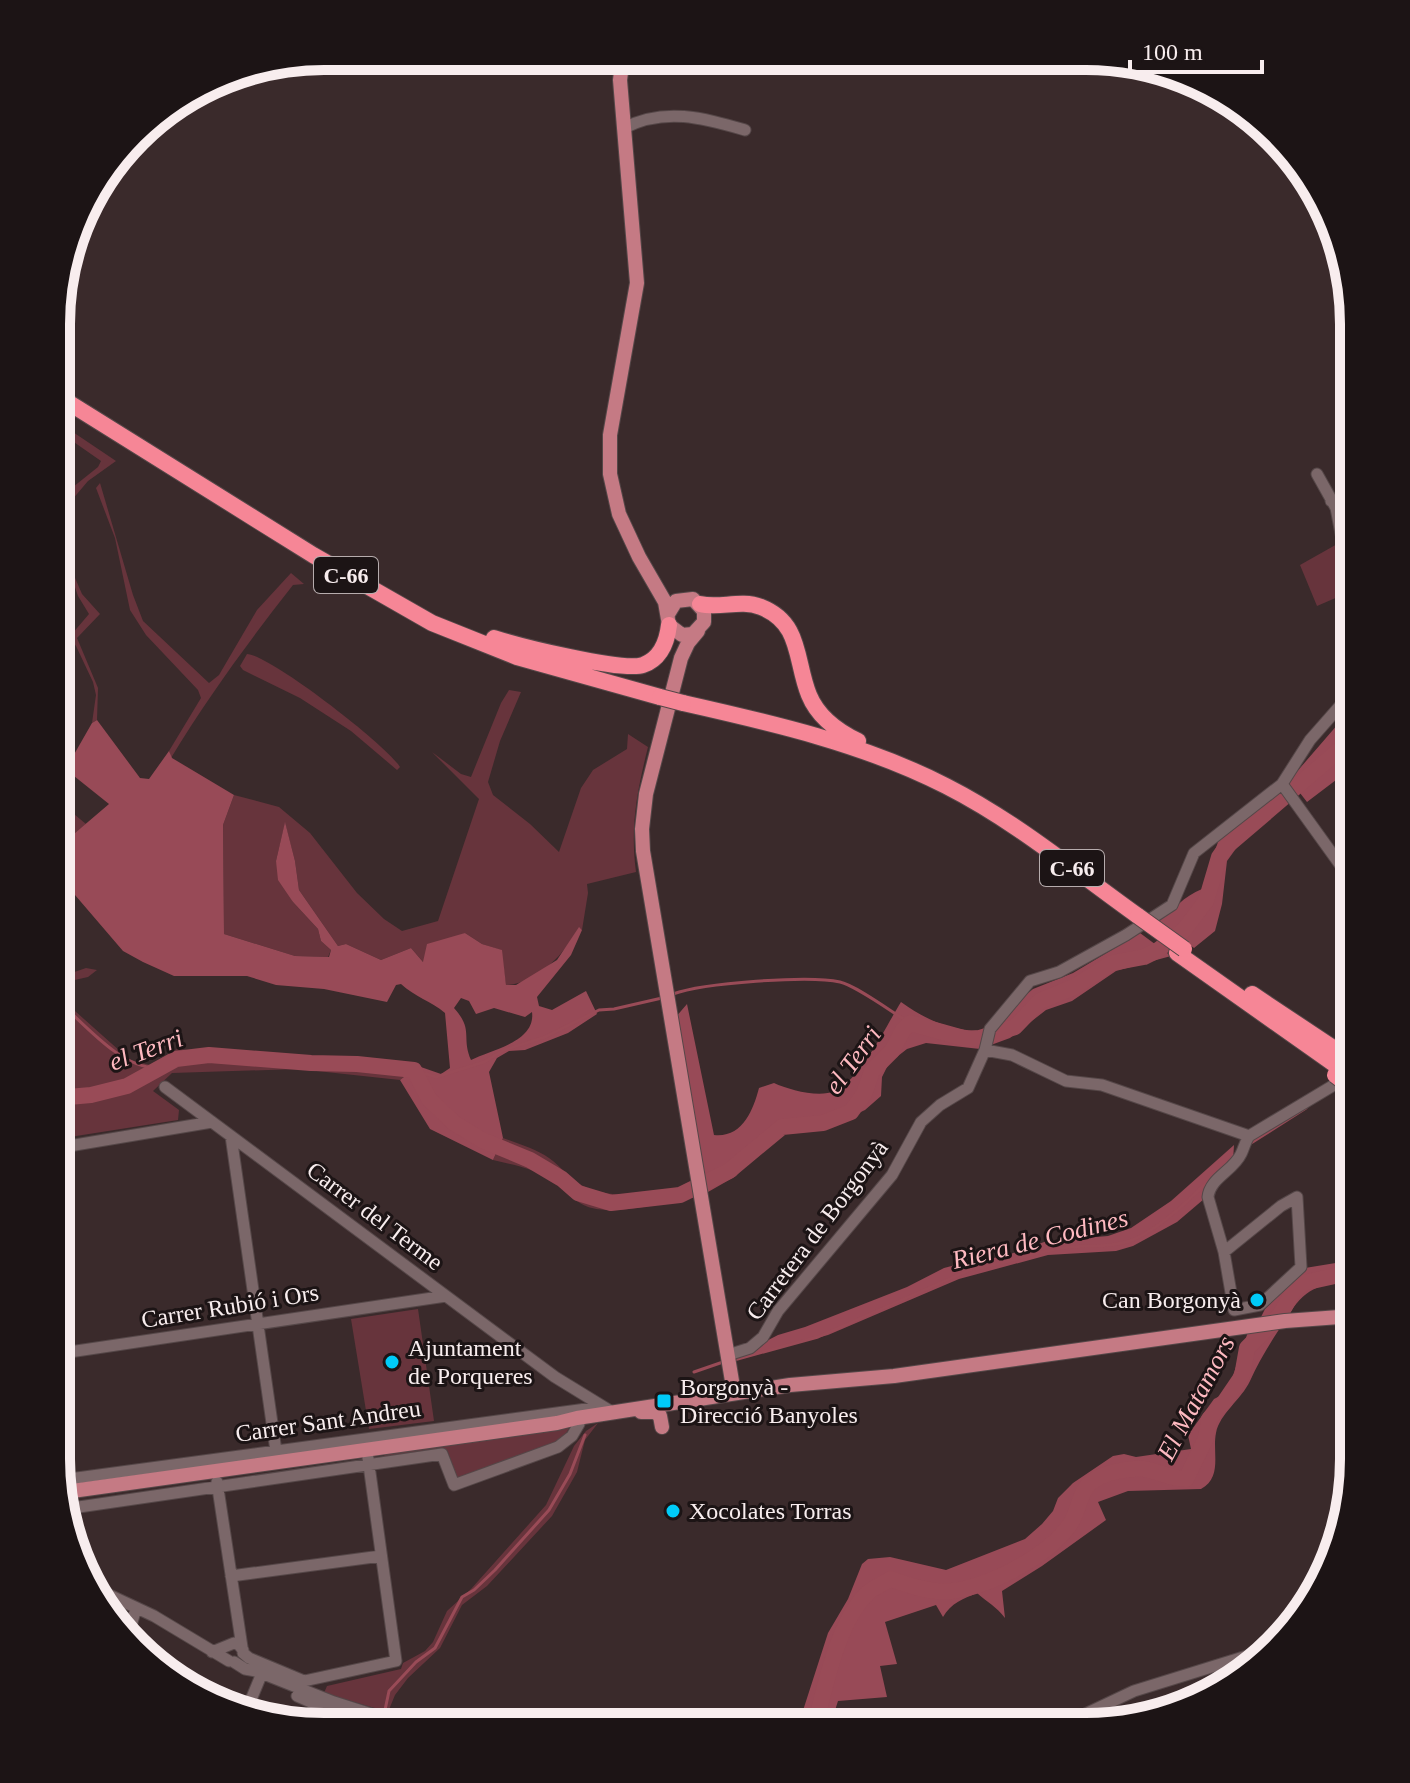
<svg xmlns="http://www.w3.org/2000/svg" width="1410" height="1783" font-family="'Times New Roman',serif">
<style>
.green{fill:#67343c}
.forest{fill:#984a57;fill-rule:evenodd}
.lines{fill:none;stroke-linecap:round;stroke-linejoin:round}
.stream{stroke:#994b57;stroke-width:3}
.river{stroke:#994b57;stroke-width:16}
.minor-casing{stroke:#554748;stroke-width:13}
.major-casing{stroke:#554748;stroke-width:16}
.highway-casing{stroke:#554748;stroke-width:18}
.minor{stroke:#7b6769;stroke-width:11}
.major{stroke:#c57a84;stroke-width:14}
.highway{stroke:#f68696;stroke-width:16}
.highway-bridge-casing{stroke:#554748;stroke-width:18;stroke-linecap:butt}
.highway-bridge{stroke:#f68696;stroke-width:16}
.poi-dot{fill:#00cbf8;stroke:#1c1415;stroke-width:3}
.labels{text-anchor:middle;dominant-baseline:central;stroke-width:6;stroke-linejoin:round;paint-order:stroke}
.shield{fill:#1c1415;stroke:#b6acad;stroke-width:2}
.shield-label{font-size:22px;font-weight:bold;fill:#f8edee}
.street-label{font-size:24px;fill:#f8edee;stroke:#1c1415}
.poi-label{font-size:24px;fill:#f8edee;stroke:#1c1415;text-anchor:start}
.water-label{font-size:26px;font-style:italic;fill:#feb9c0;stroke:#1c1415}
.rim{fill:none;stroke:#f8edee;stroke-width:10}
</style>
<rect width="100%" height="100%" fill="#3a2a2b"/>
<path class="green" d="M58,422L116,461L88,481L66,507L58,509V499L98,467L101,461L58,431Z
M100,483L133,595L143,621L209,683L219,675L257,610L291,573L304,584L293,585C249,641 208,697 171,758L169,751L201,698L198,690L146,635L130,610L115,538L96,488Z
M59,541L82,594L100,614L77,638L98,688L97,720L92,723L96,695L93,682L76,646L72,641H66L89,614L78,596Z
M1339,543C1342,560 1354,574 1354,590L1317,606L1300,565Z
M247,654C269,654 388,746 400,767L397,770L351,731L300,698L243,670L240,666Z
M509,690L521,692L500,741L488,782L493,795L530,824L559,852L581,788L593,770L627,749L628,734L648,747C637,791 630,827 636,872L587,884L588,893L582,930L579,928C565,953 537,984 506,985L501,950L482,944L465,933L424,963L411,948L381,960L346,944L338,946L299,890L295,861L285,823L276,861L293,902L318,929L321,941L331,950L328,957L295,956L224,934L223,825L234,795L279,807L310,833L357,893L384,919L402,931L438,921L479,799L432,752L461,774L471,777L501,703Z
M57,800L86,824L74,834L57,810Z
M86,968L97,970L88,977L57,984V978Z
M57,995L130,1060L150,1065L177,1049L273,1058L329,1056L345,1060L400,1062L418,1066L400,1080L298,1069L172,1073L153,1091L179,1110L178,1120L57,1139Z
M503,1138C519,1144 536,1149 549,1158C562,1167 569,1179 583,1186C618,1203 658,1190 694,1185L696,1197C668,1202 619,1215 592,1208C575,1204 565,1189 551,1180C534,1168 513,1165 493,1160Z
M418,1309L434,1421L369,1429L351,1319Z
M598,1423L585,1440L577,1472L552,1516L487,1586L462,1605L440,1648L408,1678L395,1695L388,1712L324,1693L327,1686L401,1669L403,1663L425,1651L433,1642L447,1611L471,1589L546,1505L574,1446L586,1431Z
M569,1428C560,1452 482,1470 458,1479L447,1450L385,1459L384,1453Z"/>
<path class="forest" d="M1354,701V755L1341,765L1336,780L1307,802L1300,793L1250,829L1227,861L1222,904L1215,931L1194,948L1158,922C1173,910 1184,896 1202,889L1219,839L1281,790L1345,716Z
M97,720L140,778L149,779L169,751L172,758L234,795L223,825L224,934L295,956L329,957L331,950L321,941L318,929L293,902L278,880L276,861L285,822L295,861L299,890L338,946L346,944L381,960L411,948L423,962L427,944L465,933L482,944L502,950L506,985H516L557,960L579,927L582,930L571,955L537,997L539,1006L552,1010L586,991L597,1014L568,1033L525,1050L509,1051L497,1058L489,1072L503,1138L493,1160L430,1129L400,1080L418,1066L441,1074L450,1068L445,1013C431,1001 415,997 401,984L396,985L387,1002L324,989L276,985L247,976H174L143,962L123,951L57,874V835L68,839L109,804L74,776L68,765L92,723ZM461,998L469,1001L476,1014L494,1008L525,1017L532,1012C536,1042 491,1050 471,1060C461,1037 474,1030 454,1008Z
M1140,933L1171,956L1116,971L1072,1001L1046,1010L1010,1038L980,1049L926,1043L907,1049L889,1063L882,1077L881,1096L865,1110L823,1130L789,1129L784,1131L762,1145L736,1176L708,1192L675,1018L687,1004L714,1135C742,1138 753,1111 759,1088L774,1083C789,1090 819,1098 835,1091C861,1079 886,1026 901,1002C929,1022 957,1034 993,1030L1018,1001L1033,989L1073,973Z
M1234,1145L1233,1161L1204,1199L1177,1222L1133,1246L1116,1251L1048,1255L959,1279L828,1335L736,1360L735,1355L747,1351L778,1335L805,1327L907,1287L944,1268L963,1263L1005,1256L1047,1241L1108,1236L1131,1228L1171,1201Z
M1354,1260L1353,1278C1324,1285 1307,1285 1290,1313L1261,1317L1265,1309L1305,1268Z
M1280,1328C1269,1345 1258,1363 1250,1381C1241,1400 1220,1413 1216,1433C1212,1452 1223,1477 1201,1489L1128,1491L1098,1502L1106,1520L1042,1566L1002,1591L1005,1618C997,1607 987,1602 977,1593C963,1599 951,1603 943,1617L936,1605L885,1622L897,1664L880,1666L887,1697L838,1701L830,1726H798L828,1633L848,1599L862,1564L868,1559L890,1557L946,1570L1025,1539L1042,1524L1053,1511L1058,1498L1073,1483L1113,1456L1124,1454L1136,1457L1191,1449L1188,1435L1214,1399L1222,1395L1229,1387L1248,1332Z"/>
<g class="lines">
<path class="stream" d="M1325,757L1331,758
M673,994C703,983 809,975 840,982C857,986 893,1013 910,1023
M57,1000C84,1023 120,1068 157,1068
M414,1070L436,1077L484,1062L504,1050L545,1037L599,1010L614,1009L662,998
M1251,1143L1306,1108
M734,1360L818,1337L972,1269C1003,1265 1031,1253 1062,1248C1084,1245 1114,1248 1135,1239C1171,1222 1206,1182 1235,1155
M694,1372L723,1362
M385,1710L389,1691L416,1662L435,1648L462,1597L474,1590L495,1570L549,1510L570,1474L585,1435"/>
<path class="river" d="M57,1098L91,1095L127,1086L176,1059L209,1055L311,1063L357,1064L414,1070L429,1099L454,1123L482,1140L530,1160L562,1179L578,1193L611,1203L680,1195L729,1171L782,1127L823,1123L851,1112L864,1094L872,1071L892,1051L903,1030L910,1023L967,1039L980,1038L1015,1027L1040,1001L1074,987L1112,963L1144,957L1158,950L1184,930L1206,901L1219,857L1226,847L1344,746L1354,742
M815,1726C825,1688 838,1619 869,1592C875,1587 884,1583 891,1579C910,1586 931,1593 952,1591C990,1586 1052,1555 1072,1521C1080,1507 1080,1487 1096,1479C1107,1472 1130,1468 1144,1469C1158,1471 1171,1479 1186,1479L1206,1438L1209,1419L1225,1401L1242,1376L1247,1348L1280,1315L1293,1292L1303,1283L1353,1272"/>
<defs>
<path id="minor" d="M624,128C665,107 703,118 745,130
M1317,474L1336,508L1344,549L1354,571
M1331,501L1343,500L1354,511
M1282,784L1354,884
M985,1050L1012,1055L1066,1081L1102,1085L1249,1136
M165,1087L555,1377L612,1412
M231,1136L276,1451
M57,1148L212,1122
M1224,1252L1281,1206L1297,1197L1301,1267L1260,1305L1234,1310L1224,1252L1208,1197C1210,1178 1233,1171 1241,1154C1244,1148 1245,1142 1249,1136L1354,1073
M56,1354L446,1296
M728,1355L750,1348L763,1337L778,1311L892,1175L921,1122L940,1105L968,1088L985,1050L990,1029L1030,981L1059,972L1126,935L1172,905L1194,853L1282,784L1310,740L1354,690
M62,1480L601,1407
M217,1482L242,1647
M70,1491L72,1508L442,1454L454,1485L558,1447L572,1436L579,1424
M231,1576L381,1556
M90,1586L154,1616L229,1661
M129,1633L136,1608
M212,1652L234,1643L239,1645L243,1650
M243,1653L249,1658L304,1681L396,1661L368,1458
M234,1662L245,1669L256,1671L334,1702L409,1726
M297,1696L365,1726
M248,1707L262,1673
M324,1726L332,1707
M1060,1726L1134,1691L1263,1651"/>
<path id="major" d="M623,57L620,80L637,283L610,435V474L619,514L639,557L665,602L669,625L682,635L693,634L704,622V611L693,599L676,601L668,614
M698,631L688,643L681,658L646,794L642,829L643,851L734,1393
M641,1412H655L660,1416L662,1427
M65,1492L557,1423L577,1418L790,1385L894,1376L1285,1321L1353,1316"/>
<path id="highway" d="M58,396L313,555L432,623L517,657L660,697
M700,604C720,609 740,599 761,607C802,623 795,661 809,695C818,717 837,731 858,741
M494,638C519,646 622,672 643,665C660,659 667,642 669,625
M683,703C772,723 864,744 946,786C1015,821 1075,871 1138,916
M1177,953L1344,1071
M1252,994L1354,1062"/>
</defs>
<use href="#minor" class="minor-casing"/>
<use href="#major" class="major-casing"/>
<use href="#highway" class="highway-casing"/>
<use href="#minor" class="minor"/>
<use href="#major" class="major"/>
<use href="#highway" class="highway"/>
<defs>
<path id="highway-bridge" d="M660,697L683,703
M1138,916L1184,949
M1335,1075L1351,1087"/>
</defs>
<use href="#highway-bridge" class="highway-bridge-casing"/>
<use href="#highway-bridge" class="highway-bridge"/>
</g>
<g class="poi-dot">
<circle cx="1257" cy="1300" r="8"/>
<circle cx="392" cy="1362" r="8"/>
<rect x="656" y="1393" width="16" height="16" rx="4"/>
<circle cx="673" cy="1511" r="8"/>
</g>
<g class="labels">
<g class="shield">
<rect x="314" y="557" width="64" height="36" rx="6"/>
<rect x="1040" y="850" width="64" height="36" rx="6"/>
</g>
<g class="shield-label">
<text x="346" y="575">C-66</text>
<text x="1072" y="868">C-66</text>
</g>
<g class="street-label">
<text transform="translate(375 1216) rotate(37)">Carrer del Terme</text>
<text transform="translate(817 1230) rotate(-53)">Carretera de Borgonyà</text>
<text transform="translate(230 1306) rotate(-9)">Carrer Rubió i Ors</text>
<text transform="translate(328 1421) rotate(-8)">Carrer Sant Andreu</text>
</g>
<g class="poi-label">
<text x="1241" y="1300" text-anchor="end">Can Borgonyà</text>
<text x="408" y="1348">Ajuntament<tspan x="408" dy="28">de Porqueres</tspan></text>
<text x="680" y="1387">Borgonyà -<tspan x="680" dy="28">Direcció Banyoles</tspan></text>
<text x="689" y="1511">Xocolates Torras</text>
</g>
<g class="water-label">
<text transform="translate(146 1050) rotate(-20)">el Terri</text>
<text transform="translate(853 1060) rotate(-54)">el Terri</text>
<text transform="translate(1040 1239) rotate(-14)">Riera de Codines</text>
<text transform="translate(1196 1398) rotate(-62)">El Matamors</text>
</g>
</g>
<path d="M0 0H1410V1783H0ZM324 70H1086A254 254 0 0 1 1340 324V1459A254 254 0 0 1 1086 1713H324A254 254 0 0 1 70 1459V324A254 254 0 0 1 324 70Z" fill="#1c1415" fill-rule="evenodd"/>
<path class="rim" d="M324 70H1086A254 254 0 0 1 1340 324V1459A254 254 0 0 1 1086 1713H324A254 254 0 0 1 70 1459V324A254 254 0 0 1 324 70Z"/>
<path d="M1130 60v12h132v-12" fill="none" stroke="#f8edee" stroke-width="4"/>
<text x="1142" y="60" font-size="24" fill="#f8edee" stroke="#1c1415" stroke-width="6" paint-order="stroke">100 m</text>
</svg>
